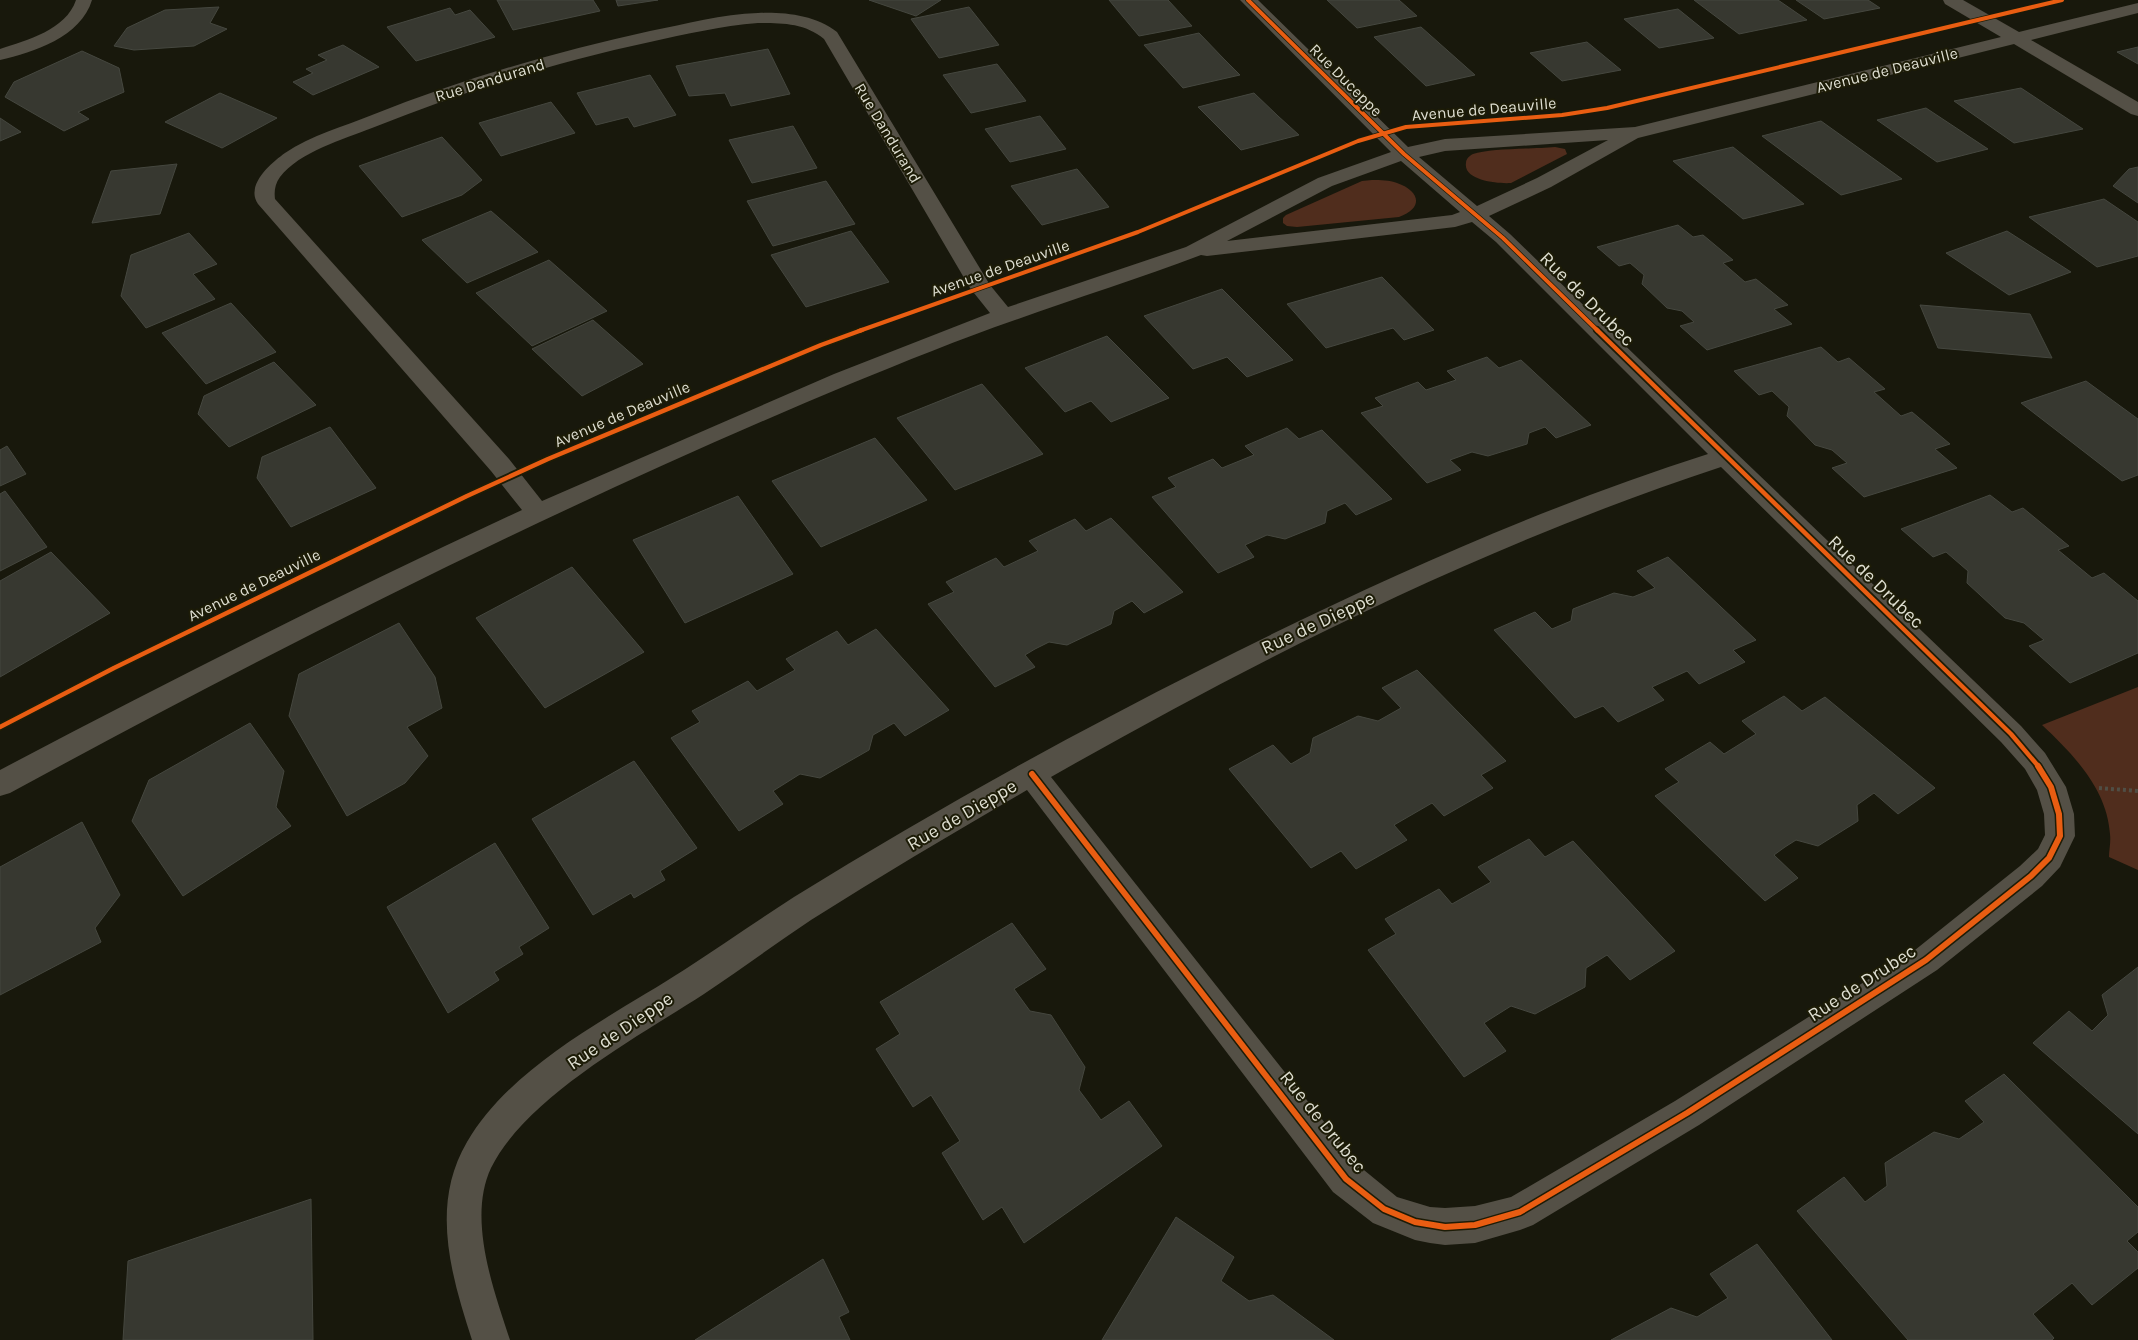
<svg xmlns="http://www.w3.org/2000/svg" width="2138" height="1340" font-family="Karla,sans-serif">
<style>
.green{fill:#502d1d}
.building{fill:#373830;stroke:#45473f}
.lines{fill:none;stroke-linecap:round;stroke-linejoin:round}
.path{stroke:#504e45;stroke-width:4;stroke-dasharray:3 3;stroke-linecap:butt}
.minor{fill:#545046;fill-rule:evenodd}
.cycleway-far2-casing{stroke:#1d1c07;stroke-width:5.5}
.cycleway-far1-casing{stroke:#1d1c07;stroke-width:8}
.cycleway-casing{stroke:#1d1c07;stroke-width:9}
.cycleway-far2{stroke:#e95d12;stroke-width:4}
.cycleway-far1{stroke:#e95d12;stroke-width:4.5}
.cycleway{stroke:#e95d12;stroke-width:6}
.labels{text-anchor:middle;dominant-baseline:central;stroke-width:4;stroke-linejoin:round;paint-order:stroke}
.far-street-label{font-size:16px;fill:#deded1;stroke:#1d1c07}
.street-label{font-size:19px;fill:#deded1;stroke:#1d1c07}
</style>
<rect width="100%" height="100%" fill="#18180c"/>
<path class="green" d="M1555,147L1565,149L1567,154L1511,183C1500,184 1463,181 1466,163C1466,159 1469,156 1473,154C1490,148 1535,149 1555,147Z
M1372,180C1381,180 1389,180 1397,183C1420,191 1424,208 1399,217L1297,227L1287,226L1283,223V218L1286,215L1362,181Z
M2138,687V870L2109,857C2109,850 2111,842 2110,834C2107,789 2073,754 2042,725Z"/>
<path class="building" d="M497,0H593L600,11L513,30Z
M616,0H658L618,6Z
M869,0H941L916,16Z
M1109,0H1168L1192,26L1139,36Z
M1327,0H1399L1417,16L1357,28Z
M1694,0H1778L1807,20L1739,34Z
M1796,0H1868L1880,8L1824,19Z
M219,7L210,23L227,29L194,46L134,50L114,46L127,28L165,10Z
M969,7L999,45L939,58L911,19Z
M450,8L455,15L470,10L495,37L416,61L387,27Z
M1678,9L1714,38L1659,48L1624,19Z
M1421,27L1475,75L1426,86L1374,37Z
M1199,33L1224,59L1240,75L1183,88L1144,45Z
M1587,42L1621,70L1562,81L1530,53Z
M343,45L379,67L313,95L293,82L313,73L306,69L327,60L318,55Z
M2138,47V64L2117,52Z
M768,49L790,94L731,106L725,93L689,96L676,66Z
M82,51L119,68L124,92L78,112L89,119L64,131L5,97L14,82Z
M997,64L1026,101L971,113L943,75Z
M650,75L676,115L634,127L628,117L596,125L577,93Z
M2021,88L2083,129L2014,143L1954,101Z
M220,93L277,118L222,148L165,122Z
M1254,93L1278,116L1299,135L1241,150L1198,107Z
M551,102L575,133L501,156L479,123Z
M1926,108L1988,149L1937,162L1877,120Z
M1040,116L1066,149L1010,162L985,129Z
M0,118L21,132L0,141Z
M1821,121L1902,179L1841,195L1762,136Z
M793,126L817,168L752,183L729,140Z
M442,137L482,180L462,195L402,217L359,166Z
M1733,147L1804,204L1743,219L1673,161Z
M177,164L160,214L92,223L111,171Z
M2138,167V203L2113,186L2129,169Z
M1077,169L1109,207L1042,225L1011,186Z
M826,181L855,224L773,246L747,201Z
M2104,199L2138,222V256L2097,267L2029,217Z
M491,211L538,252L467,283L422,240Z
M1678,225L1693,237L1703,235L1733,260L1723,263L1745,282L1756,279L1788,305L1774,309L1792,324L1707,350L1680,326L1694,322L1682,311L1667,308L1642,284L1644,275L1630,263L1619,266L1597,247Z
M851,231L889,282L806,307L771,255Z
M2007,231L2071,272L2009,295L1946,253Z
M189,233L217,264L193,274L215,299L146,328L121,296L131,255Z
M549,260L607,311L532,346L476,293Z
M1382,277L1434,330L1404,340L1393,328L1326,348L1287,304Z
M1222,289L1293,360L1247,377L1227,357L1193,369L1144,316Z
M231,303L276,352L206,384L162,333Z
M1920,305L2030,314L2052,358L1938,348Z
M593,320L643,364L582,396L532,349Z
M1107,336L1169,398L1111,422L1091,401L1065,412L1025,368Z
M1821,347L1838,362L1849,358L1885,389L1874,392L1901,416L1912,412L1950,444L1935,449L1957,468L1864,497L1832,468L1847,463L1832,450L1815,445L1787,416L1789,407L1772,391L1759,395L1734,371Z
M1487,357L1499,368L1521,360L1591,425L1556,438L1545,427L1529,433L1527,444L1488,456L1472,452L1450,460L1461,470L1427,483L1361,413L1383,406L1375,398L1418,382L1426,390L1456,380L1447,371Z
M274,362L316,405L229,447L198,414L204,396Z
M2086,381L2138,419V475L2122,481L2021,403Z
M982,384L1043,454L955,490L897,418Z
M330,427L376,488L291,527L257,478L262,457Z
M1287,428L1299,439L1322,430L1392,499L1356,515L1345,503L1327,511L1325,523L1285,539L1267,535L1245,545L1254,557L1218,573L1152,497L1176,487L1168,478L1213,459L1222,468L1254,455L1245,446Z
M875,438L927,500L821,547L772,481Z
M7,446L26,474L0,486V450Z
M5,491L47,547L0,571V494Z
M1990,495L2012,512L2023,508L2069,546L2058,550L2092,578L2104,573L2138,601V653L2070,683L2029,646L2044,640L2024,623L2005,618L1967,583L1968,571L1946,552L1933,557L1901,529Z
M738,496L793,574L685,623L633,540Z
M1111,518L1183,592L1144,613L1132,601L1114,611L1111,624L1067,645L1049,642L1035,649L1025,655L1035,667L995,687L928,604L954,592L946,582L996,558L1004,567L1038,551L1029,541L1075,519L1086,531Z
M51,552L110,613L0,677V581Z
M1668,557L1756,640L1733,650L1745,662L1699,684L1687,671L1652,687L1664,700L1618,722L1603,706L1575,718L1494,630L1535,612L1552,629L1571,621L1573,609L1614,593L1633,597L1643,593L1655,588L1637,571Z
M572,567L644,652L545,708L476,618Z
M399,623L435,677L442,708L407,727L428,756L405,783L347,816L289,716L299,674Z
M876,629L949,710L905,736L894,723L873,735L869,750L820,778L800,774L773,791L783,804L739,831L671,738L700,722L692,711L748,681L757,691L795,670L786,659L837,631L848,645Z
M1417,670L1506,761L1481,775L1493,788L1444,816L1432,803L1394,825L1407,840L1356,869L1341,851L1311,868L1229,769L1273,745L1291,764L1310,753L1313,738L1358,716L1378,721L1401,708L1382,688Z
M1784,696L1802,711L1825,697L1935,788L1898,814L1874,793L1857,805L1858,821L1818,846L1796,840L1785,847L1774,855L1798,878L1765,901L1655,796L1679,782L1665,769L1710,742L1724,754L1756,734L1742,721Z
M250,723L284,771L276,807L291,826L183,896L132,821L149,780Z
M634,761L697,848L660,871L665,880L634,898L631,893L593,915L532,819Z
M82,822L120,895L95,928L101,942L0,995V867Z
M1529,839L1545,857L1573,841L1675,951L1630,980L1607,955L1586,968L1585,987L1535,1014L1511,1006L1484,1023L1506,1051L1464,1077L1368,950L1396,934L1385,919L1439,889L1452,904L1491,882L1478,867Z
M495,843L549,928L519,947L523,954L494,972L499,980L448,1013L387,907Z
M1012,923L1046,969L1014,989L1030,1011L1051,1015L1085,1067L1079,1090L1088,1102L1101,1120L1129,1101L1162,1146L1024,1243L1002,1207L983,1220L942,1153L960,1141L931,1095L913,1107L876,1049L900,1034L880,1002Z
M2138,967V1134L2033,1043L2069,1011L2092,1031L2108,1015L2102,995Z
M2004,1074L2138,1207V1232L2127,1241L2138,1252V1268L2092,1305L2072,1283L2033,1314L2054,1338L2052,1340H1908L1797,1211L1844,1177L1865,1202L1887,1186L1885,1163L1934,1132L1959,1139L1984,1122L1965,1101Z
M311,1199L313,1340H123L128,1261Z
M1176,1217L1234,1257L1221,1281L1249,1301L1273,1295L1334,1340H1102Z
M1757,1244L1832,1340H1611L1671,1308L1697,1317L1728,1298L1710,1274Z
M823,1259L849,1312L839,1317L850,1340H695Z"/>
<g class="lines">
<path class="path" d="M2099,788L2138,791"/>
<path class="minor" d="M76,0H92C81,37 34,52 0,60V49C27,40 66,30 76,0Z
M1240,0H1258L1408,147L1445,139L1635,127L2001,37L1945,4L1943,0H1963L2019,32L2138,3V13L2031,40L2138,102V116L2131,114L2014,44L1638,138L1551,187L1489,216L1510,234L1734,451L2021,726L2045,753L2066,787L2074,814L2075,836L2060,867L2042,886L1937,970L1699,1125L1533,1225L1520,1230L1475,1243L1445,1245L1430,1243L1415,1240L1373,1223L1333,1192L1027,790C955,832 882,875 811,920C775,944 740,970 704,994C639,1036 525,1098 491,1168C467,1219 494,1291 510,1340H472C451,1275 430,1205 467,1142C513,1064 611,1017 684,970C721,946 757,921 794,897C926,815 1063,739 1202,669C1366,586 1533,510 1708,454L1496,242L1472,222L1455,227L1207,256L1201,255C1140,278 1077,298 1015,320C960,339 904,362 850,384C562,504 284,644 10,793L0,796V770C172,679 345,592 522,510L491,471L258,204C245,185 271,163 285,153C311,135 343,127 372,115C462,79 555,52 650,31C686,24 722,14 758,13C785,12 815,15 837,32L990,285L1008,307L1186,247L1318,178L1391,152ZM758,23C782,23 805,23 824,39L970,288L990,313L834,374L542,501L509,459L275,199C274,191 275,184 280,177C299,152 344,139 372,128C463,92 555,62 650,42C686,34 721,26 758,23ZM1608,140L1537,178L1477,206L1419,157L1445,151ZM1401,161L1460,212L1452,215L1227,241L1332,186ZM1721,467L2001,742L2025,769L2037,790L2044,814L2045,835L2038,849L2020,866L1915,950L1675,1101L1511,1197L1475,1206L1445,1208L1430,1207L1397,1197L1359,1166L1051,777C1265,655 1487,544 1721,467Z"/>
<defs>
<path id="cycleway-far2" d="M1248,0L1404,154L1503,238L1598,331
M859,331L1138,232L1358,141L1406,127L1562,115L1607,108L2062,0"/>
<path id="cycleway-far1" d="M1597,330L2011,734L2039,767
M0,727L114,668L467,496L548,459L821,345L862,330"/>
<path id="cycleway" d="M1032,774L1346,1179L1384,1209L1415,1222L1445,1227L1475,1225L1520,1212L1687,1113L1926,960L2031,876L2049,858L2060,836L2059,814L2051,787L2038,766"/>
</defs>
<use href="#cycleway-far2" class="cycleway-far2-casing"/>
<use href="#cycleway-far1" class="cycleway-far1-casing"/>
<use href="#cycleway" class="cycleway-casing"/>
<use href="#cycleway-far2" class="cycleway-far2"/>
<use href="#cycleway-far1" class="cycleway-far1"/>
<use href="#cycleway" class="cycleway"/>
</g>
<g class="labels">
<g class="far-street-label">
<text transform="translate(1887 70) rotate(-14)">Avenue de Deauville</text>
<text transform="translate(490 80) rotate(-17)">Rue Dandurand</text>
<text transform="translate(1346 80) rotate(45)">Rue Duceppe</text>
<text transform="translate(1484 109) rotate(-5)">Avenue de Deauville</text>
<text transform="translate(888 133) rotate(59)">Rue Dandurand</text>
<text transform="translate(1000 268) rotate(-19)">Avenue de Deauville</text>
<text transform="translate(622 414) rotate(-23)">Avenue de Deauville</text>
<text transform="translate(254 585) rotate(-26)">Avenue de Deauville</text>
</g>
<g class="street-label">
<text transform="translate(1587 299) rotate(45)">Rue de Drubec</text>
<text transform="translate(1876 582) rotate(44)">Rue de Drubec</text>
<text transform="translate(1318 623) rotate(-25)">Rue de Dieppe</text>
<text transform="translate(962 815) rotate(-30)">Rue de Dieppe</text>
<text transform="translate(1862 983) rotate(-33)">Rue de Drubec</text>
<text transform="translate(620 1031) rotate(-34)">Rue de Dieppe</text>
<text transform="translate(1323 1122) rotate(51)">Rue de Drubec</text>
</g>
</g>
</svg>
